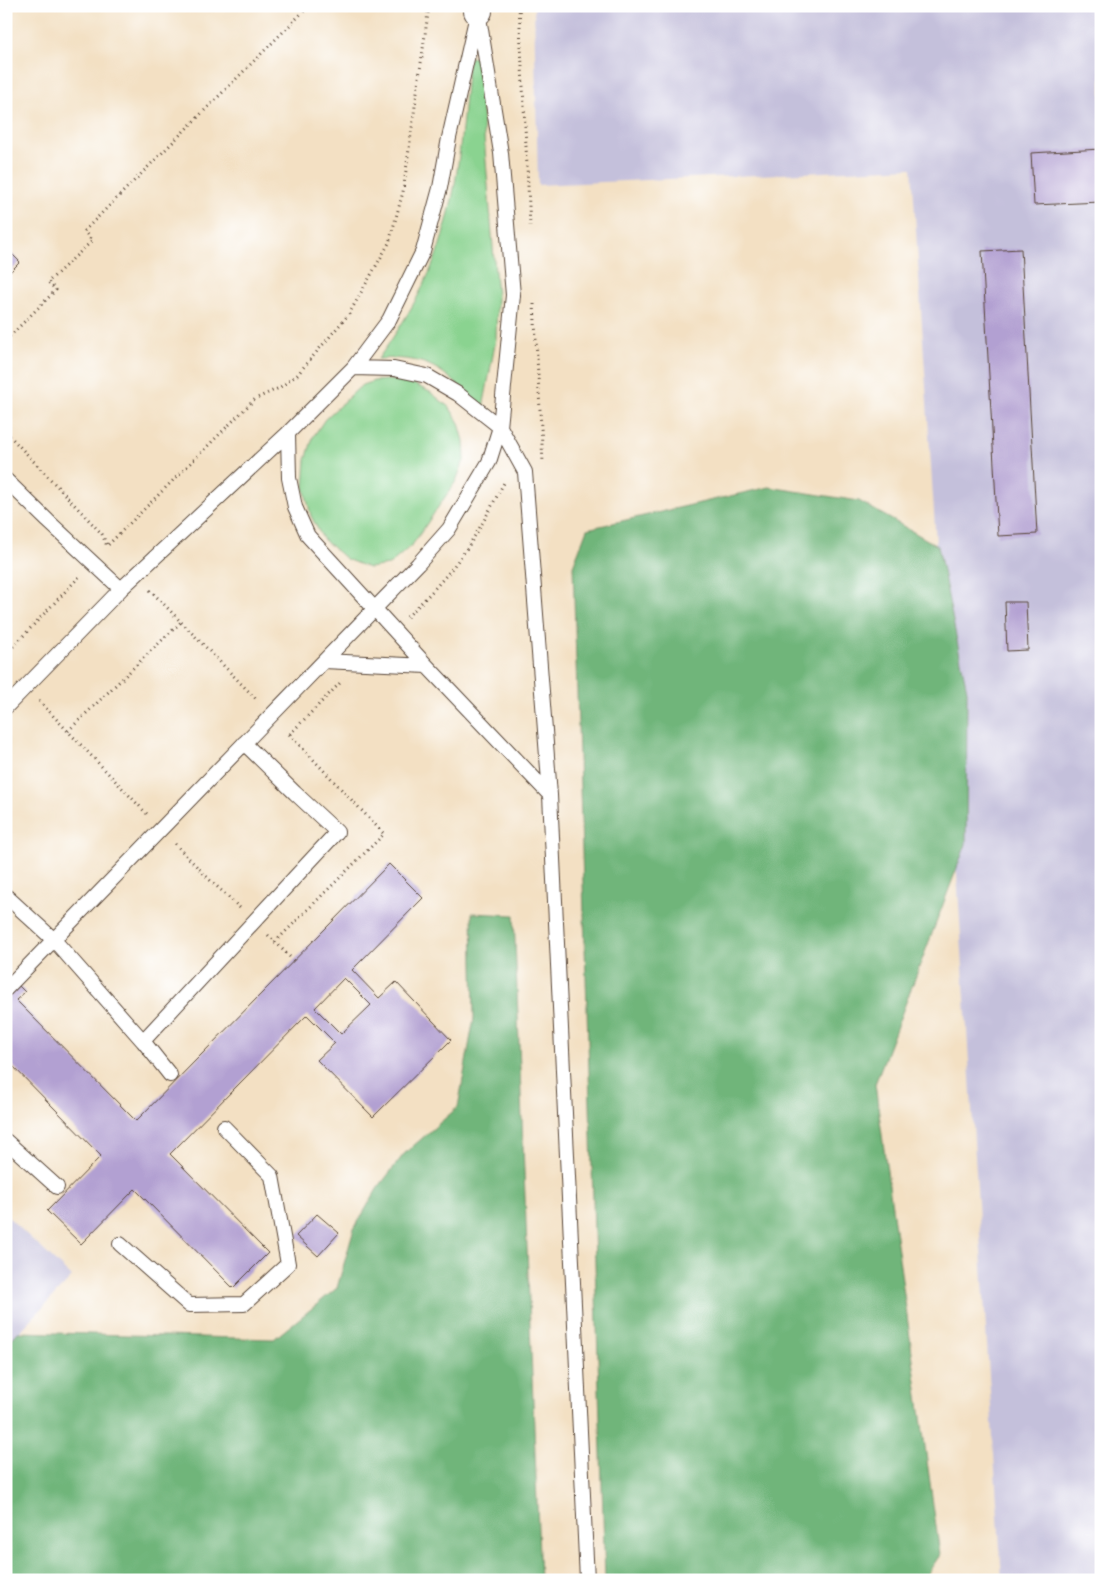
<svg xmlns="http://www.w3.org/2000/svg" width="1107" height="1586" font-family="'IM FELL French Canon',serif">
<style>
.industrial{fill:#c4c0db}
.green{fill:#8ad390;stroke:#627e57}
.forest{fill:#6fb57a;stroke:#55704c}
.building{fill:#b2a0d2;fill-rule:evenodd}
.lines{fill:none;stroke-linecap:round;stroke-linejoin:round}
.service-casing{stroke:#574537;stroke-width:16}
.tertiary-casing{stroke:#574537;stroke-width:30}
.path{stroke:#574537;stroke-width:3;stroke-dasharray:1 4;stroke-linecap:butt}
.service{stroke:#fff;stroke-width:14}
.tertiary{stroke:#fff;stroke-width:28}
</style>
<rect width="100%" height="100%" fill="#fff"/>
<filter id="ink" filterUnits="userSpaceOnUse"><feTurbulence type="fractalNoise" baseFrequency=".02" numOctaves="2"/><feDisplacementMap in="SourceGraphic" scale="10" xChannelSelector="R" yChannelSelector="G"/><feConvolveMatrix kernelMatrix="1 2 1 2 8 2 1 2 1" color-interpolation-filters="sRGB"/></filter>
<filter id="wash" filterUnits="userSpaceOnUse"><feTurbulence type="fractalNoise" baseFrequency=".0096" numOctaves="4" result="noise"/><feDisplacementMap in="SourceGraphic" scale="20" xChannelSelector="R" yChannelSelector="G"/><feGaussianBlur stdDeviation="1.12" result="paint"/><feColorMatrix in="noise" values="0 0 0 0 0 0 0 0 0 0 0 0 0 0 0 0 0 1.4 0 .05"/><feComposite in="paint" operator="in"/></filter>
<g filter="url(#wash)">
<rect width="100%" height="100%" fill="#f3e0c3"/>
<path class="industrial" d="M534,6H1101V1580H1002L912,168L538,185Z
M6,1215L72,1277L6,1346Z"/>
<path class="green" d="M470,57L476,58L478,63L497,296L496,339L483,408C464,392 446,369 421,362C408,358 392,358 378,359C405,321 429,282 442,238C460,182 462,122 468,64Z
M387,380L407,381L430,392L450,408L459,423L464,441L465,458L456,481L413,544L389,565L369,568L346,559L323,539L311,516L304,487L306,460L313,437L325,419L362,385L374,381Z"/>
<path class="forest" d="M769,487L859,501L938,546L967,691L966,844L875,1084L940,1555L923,1580H605L573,566L587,529Z
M472,913L514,915L540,1580H6V1346L18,1332L274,1339L337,1288L354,1229L377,1189L404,1154L458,1107L474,1018Z"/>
<g id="blocks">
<path class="building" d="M1101,149V202L1034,205L1031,153Z
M6,248L20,262L6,276Z
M1021,249L1037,534L998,536L982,251Z
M1005,602H1026L1028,650L1007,651Z
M389,864L423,898L352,970L379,998L396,982L451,1040L373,1117L317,1060L335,1043L307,1015L170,1154L268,1253L233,1288L135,1189L81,1244L47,1211L101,1156L6,1059V973L25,992L16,1000L136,1121ZM344,978L371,1005L341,1034L315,1008Z
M317,1214L339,1233L318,1256L296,1236Z"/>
</g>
</g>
<g filter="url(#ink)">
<use href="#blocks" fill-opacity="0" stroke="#574537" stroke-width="1"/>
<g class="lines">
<defs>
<path id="service" d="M353,368L394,369L427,376L458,394L500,427L525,472L550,795L587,1580
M288,433L289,478L295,507L308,536L427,666L550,795
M6,480L48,521L121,589
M324,661L427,666
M6,707L121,589L288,433L353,368L389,320L423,251L440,188L449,138L476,19
M6,896L54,940L143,1041L337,832L295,793L244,743
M6,989L418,564L449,529L489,462L500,427L513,295L501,153L478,11
M143,1041L170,1075
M6,1141L57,1187
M120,1244L189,1305L244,1304L288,1264L272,1176L224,1127"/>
<path id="tertiary" d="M478,11V6"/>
</defs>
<use href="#service" class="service-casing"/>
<use href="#tertiary" class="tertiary-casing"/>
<path class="path" d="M519,6L530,226
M534,304L543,462
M6,340L56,290L48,282L92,241L84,231L309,6
M6,432L102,534L107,546L255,399L279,388L297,375L349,314L389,243L403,192L429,6
M150,590L257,700
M407,617C424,600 441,583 456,563C476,538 490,509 505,481
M6,654L79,577
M6,668L12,673
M39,701L147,814
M68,731L182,621
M290,734L342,681
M175,844L210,880L240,908
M268,935L294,961
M275,942L384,834L289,734"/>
<use href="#service" class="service"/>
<use href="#tertiary" class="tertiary"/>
</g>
</g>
<rect width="1107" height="1586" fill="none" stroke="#fff" stroke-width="25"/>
</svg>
